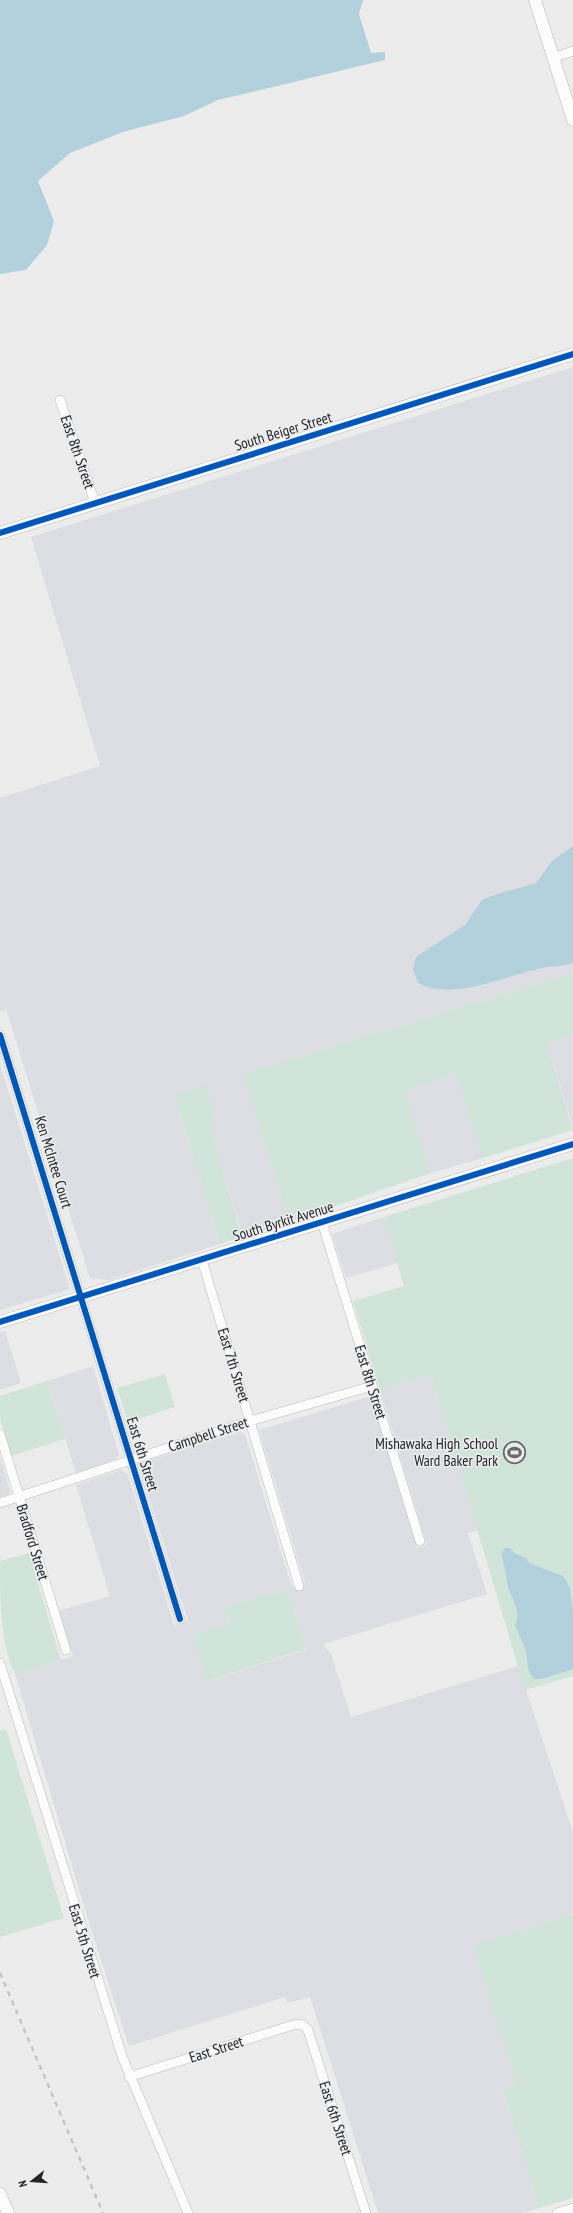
<svg xmlns="http://www.w3.org/2000/svg" width="573" height="2213" font-family="'PT Sans Narrow',sans-serif">
<style>
.built{fill:#dcdee3;fill-rule:evenodd}
.green{fill:#d1e4d9}
.water{fill:#b3d1dc}
.lines{fill:none;stroke-linecap:round;stroke-linejoin:round}
.minor-casing{stroke:#bababb;stroke-width:10}
.tertiary-casing{stroke:#bababb;stroke-width:13}
.minor{stroke:#fcfcfc;stroke-width:9}
.tertiary{stroke:#fcfcfc;stroke-width:12}
.rail{stroke:#c5c5c6;stroke-width:2.5;stroke-dasharray:5 5;stroke-linecap:butt}
.cycleway-casing{stroke:#ebecee;stroke-width:8}
.cycleway{stroke:#0057b8;stroke-width:6}
.labels{text-anchor:middle;dominant-baseline:central;stroke-width:3;stroke-linejoin:round;paint-order:stroke}
.street-label{font-size:15px;fill:#232324;stroke:#ebecee}
.poi-label{font-size:15px;fill:#232324;stroke:#ebecee;text-anchor:end}
</style>
<rect width="100%" height="100%" fill="#ececed"/>
<path class="built" d="M573,367V973L244,1074L289,1222L243,1237L208,1122L216,1119L174,1095L220,1244L109,1280L90,1278L6,1009L0,1011V798L100,766L31,537Z
M573,1035V1127L547,1044Z
M0,1064L70,1289L0,1310Z
M456,1073L483,1158L431,1173L404,1090Z
M384,1217L398,1263L346,1278L332,1234Z
M5,1331L21,1383L0,1390V1333Z
M93,1366L119,1455L116,1459L76,1473L47,1381Z
M431,1375L478,1530L468,1533L487,1594L323,1644L331,1654L351,1717L518,1666L573,1832V1914L474,1945L517,2084L502,2089L539,2208L523,2213H378L310,1997L287,2003L285,1997L129,2046L91,1929L15,1674L73,1656L59,1611L110,1596L76,1485L121,1470L128,1475L174,1625L188,1621L140,1468L143,1462L240,1432L245,1435L292,1587L305,1583L259,1430L371,1396L417,1548L427,1545L380,1390ZM288,1589L306,1650L207,1681L229,1624L225,1607Z
M0,1457L10,1491L9,1494L0,1497Z"/>
<path class="green" d="M573,973V1035L547,1044L573,1130L483,1158L455,1073L405,1091L431,1173L289,1222L243,1074Z
M206,1085L216,1119L209,1122L242,1237L220,1244L174,1095Z
M573,1158V1676L525,1690L431,1375L380,1390L353,1301L404,1286L384,1217Z
M165,1374L175,1407L128,1422L117,1388Z
M47,1381L65,1439L11,1456L0,1418V1396Z
M29,1553L61,1660L15,1674C0,1644 0,1597 0,1561Z
M288,1589L306,1649L206,1681L193,1635L229,1624L225,1607Z
M6,1729L64,1918L0,1937V1731Z
M573,1914V2198L539,2208L502,2089L517,2084L473,1945Z"/>
<path class="water" d="M0,0H363L359,14L371,53L385,52V60L218,100L184,116L123,132L70,153L38,181L54,221L47,245L26,270L0,274Z
M573,846V963C560,967 546,966 534,970C501,978 450,1001 418,983L413,969L416,957L466,924L482,900L497,894L536,883L552,861Z
M505,1548H510L514,1553L526,1558L529,1563L563,1576L570,1588L573,1612V1669L542,1679H534C524,1669 530,1660 525,1649C522,1640 518,1633 515,1625C523,1611 509,1595 507,1582C505,1572 504,1563 501,1553Z"/>
<g class="lines">
<defs>
<path id="minor" d="M553,58L573,51
M60,400L95,503
M0,1035L180,1619
M322,1222L420,1541
M202,1260L299,1586
M0,1434L66,1650
M0,1503L250,1421L372,1386
M0,1663L122,2056L188,2213
M129,2077L296,2024L303,2025L308,2030L366,2213
M557,2213L573,2208"/>
<path id="tertiary" d="M535,0L573,120
M0,533L573,354
M0,1322L573,1144
M0,2194L8,2213"/>
</defs>
<use href="#minor" class="minor-casing"/>
<use href="#tertiary" class="tertiary-casing"/>
<use href="#minor" class="minor"/>
<use href="#tertiary" class="tertiary"/>
<path class="rail" d="M0,1973L103,2213"/>
<defs>
<path id="cycleway" d="M0,533L573,354
M0,1035L180,1619
M0,1322L573,1144"/>
</defs>
<use href="#cycleway" class="cycleway-casing"/>
<use href="#cycleway" class="cycleway"/>
</g>
<defs>
<symbol id="stadium-ring" viewBox="-11 -11 22 22"><circle r="9.5" fill="#ebecee" stroke="#69696a" stroke-width="1.5"/><path d="M0-5a6.5 5 0 1 0 0 10a6.5 5 0 1 0 0-10ZM-3.5-1.8h7v3.6h-7Z" fill="#69696a"/></symbol>
</defs>
<g fill-rule="evenodd">
<use href="#stadium-ring" x="502" y="1440" width="25" height="25"/>
</g>
<g class="labels">
<g class="street-label">
<text transform="translate(283 431) rotate(-17)">South Beiger Street</text>
<text transform="translate(78 452) rotate(71)">East 8th Street</text>
<text transform="translate(54 1162) rotate(73)">Ken McIntee Court</text>
<text transform="translate(283 1221) rotate(-17)">South Byrkit Avenue</text>
<text transform="translate(234 1365) rotate(73)">East 7th Street</text>
<text transform="translate(371 1382) rotate(73)">East 8th Street</text>
<text transform="translate(208 1434) rotate(-18)">Campbell Street</text>
<text transform="translate(143 1454) rotate(73)">East 6th Street</text>
<text transform="translate(33 1542) rotate(73)">Bradford Street</text>
<text transform="translate(85 1941) rotate(73)">East 5th Street</text>
<text transform="translate(216 2049) rotate(-18)">East Street</text>
<text transform="translate(336 2118) rotate(72)">East 6th Street</text>
</g>
<g class="poi-label">
<text x="498" y="1443">Mishawaka High School<tspan x="498" dy="17">Ward Baker Park</tspan></text>
</g>
</g>
<g transform="translate(32 2181) rotate(253)" stroke="#ebecee" stroke-width="3" paint-order="stroke">
<path d="M0-3L7 15L0 10L-7 15Z" fill="#232324"/>
<text y="-6" font-size="11" font-weight="bold" text-anchor="middle" fill="#232324">N</text>
</g>
</svg>
